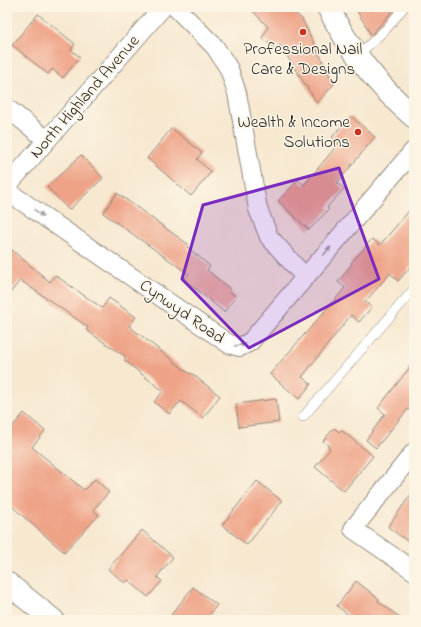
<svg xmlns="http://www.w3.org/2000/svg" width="421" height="627" font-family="'Indie Flower',sans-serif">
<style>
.building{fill:#eea387}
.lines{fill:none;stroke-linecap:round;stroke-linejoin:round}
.service-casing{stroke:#918a7e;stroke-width:10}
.minor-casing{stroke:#918a7e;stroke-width:20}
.tertiary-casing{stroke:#918a7e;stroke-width:24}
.service{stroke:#fff;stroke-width:9}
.minor{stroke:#fff;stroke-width:18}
.tertiary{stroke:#fff;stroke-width:22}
.oneway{fill:#a0a0a0}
.marked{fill:#7b2cbf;fill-opacity:0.2;stroke:#7b2cbf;stroke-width:3;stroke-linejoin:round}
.poi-dot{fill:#c8321e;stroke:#fcf5e5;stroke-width:1.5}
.labels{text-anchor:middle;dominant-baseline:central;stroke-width:3;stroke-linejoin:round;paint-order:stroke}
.poi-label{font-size:17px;fill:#2b2b2b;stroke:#fcf5e5}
.street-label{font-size:17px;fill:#2b2b2b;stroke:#fcf5e5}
</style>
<rect width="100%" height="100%" fill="#fcf5e5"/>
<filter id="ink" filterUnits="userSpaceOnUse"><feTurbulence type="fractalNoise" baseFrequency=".025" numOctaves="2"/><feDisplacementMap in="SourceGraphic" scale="8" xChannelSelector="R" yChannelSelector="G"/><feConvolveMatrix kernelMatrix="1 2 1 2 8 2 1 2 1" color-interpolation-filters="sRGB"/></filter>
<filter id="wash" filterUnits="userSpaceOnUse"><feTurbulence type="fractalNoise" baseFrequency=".012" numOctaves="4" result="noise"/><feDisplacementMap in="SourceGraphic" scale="16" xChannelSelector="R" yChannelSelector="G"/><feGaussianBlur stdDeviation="0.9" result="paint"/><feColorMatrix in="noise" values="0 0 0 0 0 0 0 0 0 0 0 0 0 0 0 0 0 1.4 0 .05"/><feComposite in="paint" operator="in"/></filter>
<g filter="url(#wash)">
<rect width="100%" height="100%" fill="#f7e8d0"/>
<g id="blocks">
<path class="building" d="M249,7H287L302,19L334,84L317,103L280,45L275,48L262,38L268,27Z
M355,7H396L371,35Z
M38,14L75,44L71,50L80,57L63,78L52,69L48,74L12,45Z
M351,116L375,137L337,183L344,189L327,207L329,209L309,230L278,201L298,180L304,185L339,143L332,137Z
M172,128L202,153L197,159L211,172L191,196L147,158Z
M81,155L103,178L69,210L47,187Z
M117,193L189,245L187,247L210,266L207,270L231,290L229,291L236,297L224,312L184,279L189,274L103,213Z
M414,205V263L398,281L390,273L365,302L372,307L359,322L351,315L302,377L311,384L299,399L270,374L345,288L338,282L352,264L351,263L372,239L380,245Z
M7,246L50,282L55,275L102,308L109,298L136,317L129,326L190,374L191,373L220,396L203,418L181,401L169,414L154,402L163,391L124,360L126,357L86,330L88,327L20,280L7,297Z
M414,362V414L408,409L376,448L366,440L385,414L378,408Z
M276,399L279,422L239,427L236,404Z
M24,413L45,431L32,447L84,490L95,479L109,492L93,510L99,515L64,552L7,502V433Z
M334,428L339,432L341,430L373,456L344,491L315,467L330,449L328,447L329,446L323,441Z
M257,481L282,501L247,545L222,525Z
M414,490V546L388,527Z
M142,530L173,557L157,577L162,581L148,597L128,580L125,583L108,569Z
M356,581L379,599L378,601L403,620H355L337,606Z
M193,587L217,605L206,620H167Z"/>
</g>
</g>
<g filter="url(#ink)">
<use href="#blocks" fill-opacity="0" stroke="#918a7e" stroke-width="1"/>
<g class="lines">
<defs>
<path id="service" d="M357,56L387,28L404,7
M303,417L414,289"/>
<path id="minor" d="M175,7L215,47L229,69L237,93L258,209L269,237L305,277
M7,108L47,140
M7,186L163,7
M7,191L229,344L240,347L250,342L414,150
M414,452L353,529L414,571"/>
<path id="tertiary" d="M328,7C349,50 378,86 414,117
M7,583L53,620"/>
</defs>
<use href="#service" class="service-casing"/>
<use href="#minor" class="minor-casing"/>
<use href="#tertiary" class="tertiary-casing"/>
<use href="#service" class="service"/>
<use href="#minor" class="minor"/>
<use href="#tertiary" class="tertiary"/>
</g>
<defs><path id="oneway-solid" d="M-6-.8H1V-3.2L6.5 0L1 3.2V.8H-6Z"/></defs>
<g class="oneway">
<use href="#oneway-solid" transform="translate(39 213) rotate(35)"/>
<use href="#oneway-solid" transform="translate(327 251) rotate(-49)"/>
<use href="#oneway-solid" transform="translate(240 345) rotate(-9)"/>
</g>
</g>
<path class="marked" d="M339,168L379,279L249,348L182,279L203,205Z"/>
<g class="poi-dot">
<circle cx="303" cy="32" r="4"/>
<circle cx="358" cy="132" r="4"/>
</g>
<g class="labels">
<g class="poi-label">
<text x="303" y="49">Professional Nail<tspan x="303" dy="20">Care &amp; Designs</tspan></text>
<text x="350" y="122" text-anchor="end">Wealth &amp; Income<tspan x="350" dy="20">Solutions</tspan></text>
</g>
<g class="street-label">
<text transform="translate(85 97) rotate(-49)">North Highland Avenue</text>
<text transform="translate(182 312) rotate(35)">Cynwyd Road</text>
</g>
</g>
<rect width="421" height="627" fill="none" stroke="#fcf5e5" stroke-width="24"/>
</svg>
